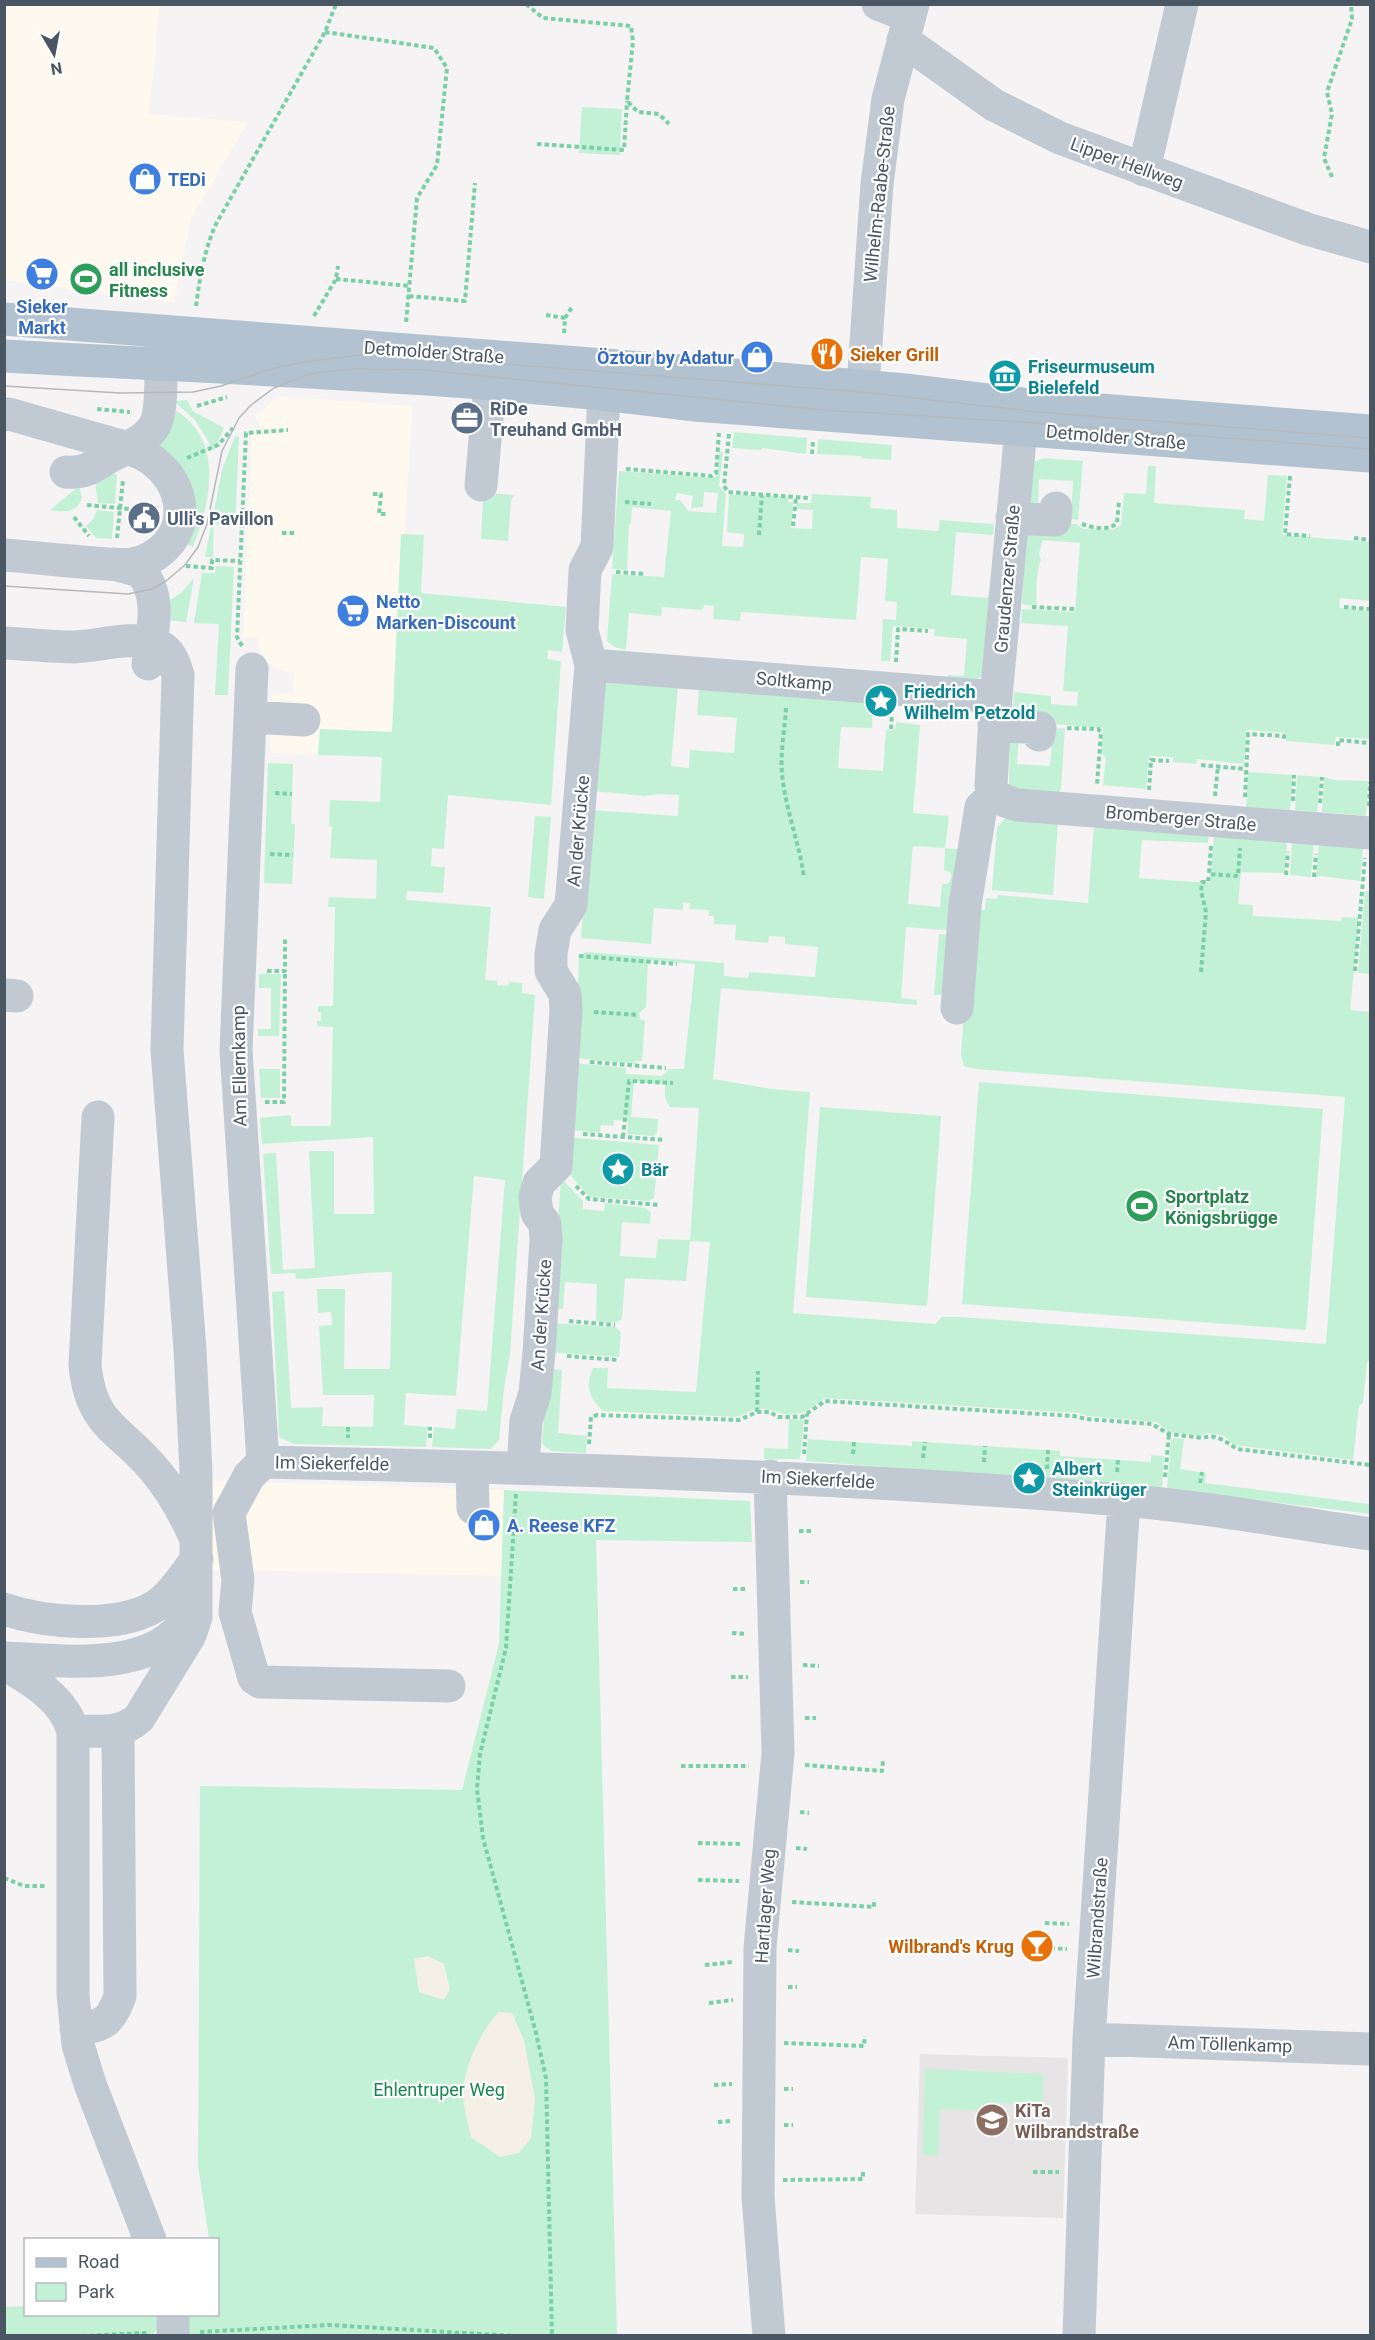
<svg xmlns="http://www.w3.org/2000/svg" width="1375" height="2340" font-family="Roboto,sans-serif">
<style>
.commercial{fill:#fdf9ef}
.education{fill:#e6e4e5}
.green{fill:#c3f1d5;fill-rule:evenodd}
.sand{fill:#f5f0e5}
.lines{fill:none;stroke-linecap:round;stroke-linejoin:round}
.path{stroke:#7ad0a6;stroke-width:4;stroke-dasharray:4.5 3;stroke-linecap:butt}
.minor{stroke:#c1cad2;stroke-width:33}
.major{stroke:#b3c2d1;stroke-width:33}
.tram{stroke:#b5b8bd;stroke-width:1.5}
.labels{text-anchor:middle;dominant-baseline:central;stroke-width:4.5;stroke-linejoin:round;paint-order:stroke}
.street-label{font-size:18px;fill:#4a5661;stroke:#fff}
.shop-label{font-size:18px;font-weight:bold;fill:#366cbe;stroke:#fff;text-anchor:start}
.leisure-label{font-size:18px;font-weight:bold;fill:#27864d;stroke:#fff;text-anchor:start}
.food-label{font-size:18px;font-weight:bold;fill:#c56008;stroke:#fff;text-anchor:start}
.culture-label{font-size:18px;font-weight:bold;fill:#0d838f;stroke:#fff;text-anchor:start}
.service-label{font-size:18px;font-weight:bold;fill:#4e5e75;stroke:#fff;text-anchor:start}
.park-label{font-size:18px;fill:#17864f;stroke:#fff}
.education-label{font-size:18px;font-weight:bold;fill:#785e54;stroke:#fff;text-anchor:start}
</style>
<rect width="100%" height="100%" fill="#f5f3f3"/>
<path class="commercial" d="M5,4L160,5L149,114L248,122L191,219L174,303L5,280Z
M279,396L412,406L405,534L424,535L410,758L270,753L272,695L293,692L294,673L276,669L266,661L259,650L257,638L243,637L252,429H261L255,416Z
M211,1481L504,1490L502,1576L213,1570Z"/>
<path class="education" d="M920,2054L1068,2058L1063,2218L915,2214Z"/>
<path class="green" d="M582,107L622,109L620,155L579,153Z
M187,400L193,411L224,428L214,451L195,420L176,403V401Z
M176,411C225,440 210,504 193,547L184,543L158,447Z
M734,432L807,438L806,454L762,448L761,450L732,448Z
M235,436L239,437L235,525L214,524L213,557H205L222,470Z
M818,439L892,445L891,460L861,458V456L817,454Z
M719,452H723L719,486L726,494L722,546L743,547L744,534L727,532L729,494L789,498L788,502H793L791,528L812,529L813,510L796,509L797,503H811L812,494L871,497L870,508L897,510V528L938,531L940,520L994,524L993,535L956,532L951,595L988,598L990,582H992L985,673L977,680L948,678V675L964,676L967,639L934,636L935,629L893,626L890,661H881L883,619L896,620L897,602L885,601L888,559L861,557L856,620L741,612L740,621L713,619L714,606L704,605L703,610L662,607L661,616L629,613L626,650L614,647L607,641L612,574L664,577L671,511L632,507L631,523L629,524L627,570L612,569L619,471L713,478L718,475ZM704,492L718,493L716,513L688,511L680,500H675L677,493L693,496L691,508L703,507Z
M1043,458L1083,461L1078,520L1071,519L1073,481L1039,479L1038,507H1029L1033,462Z
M1148,466H1156L1154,503L1245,510L1244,519L1264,521L1268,475L1287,476L1282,535L1370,542V601L1340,598L1339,608L1370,611V739L1336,737L1334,745L1286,741V733L1247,730L1244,764L1197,759L1196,764L1173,762V757L1149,756L1146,789L1103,785L1106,758L1101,753L1103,728L1012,721L1014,692L1051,696V704L1077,706L1078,692L1063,691L1068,626L1021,623L1022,609L1075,612L1080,543L1043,540L1039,553L1041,560C1036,570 1036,594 1037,604L1035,606L1022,604L1027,521L1076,524L1083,529L1113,530L1121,525L1124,493L1146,494Z
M112,474H117L115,504L98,503L95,481Z
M79,486L82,498C76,514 65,512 50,510Z
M487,493L515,495L511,500L508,541L481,539L483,500Z
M97,510L114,512L112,539L96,538L86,526L93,519Z
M401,534L424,535L421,593L566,607L562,652L548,650L547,659L561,661L551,805L448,795L444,849L432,848L431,866L445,867L443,893L407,891L406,900L491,907L485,980L497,981V985L508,986L509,982L522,983V993L535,995L510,1354L504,1389L499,1440L491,1449L432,1447L434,1427L455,1429L457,1409L487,1411L505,1180L474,1176L456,1396L406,1393L404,1425L428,1427L426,1447L294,1444L279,1437L272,1292L284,1291L291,1408L323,1407L322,1426L373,1427L374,1395H323L319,1326L332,1325L331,1312L318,1313L317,1289H345L344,1369H390L392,1272C360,1272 328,1278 296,1279L295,1273L271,1274L263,1154L276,1153L283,1270L315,1268L309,1151H334V1214H374L373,1137L262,1144L260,1118L291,1115V1126H331L333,1027L317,1026V1021H321V1012H318V1006H333L335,907H328L329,897L376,899L377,860L330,858L332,827L329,826L330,800L380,802L382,757L318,755L320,729L392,732Z
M216,566L234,567L228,695H215L219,624L194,623L202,573H215Z
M194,578L186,622L165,620L166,603L182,592Z
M607,683L678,686L671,766L689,768L690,750L734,753L737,718L697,715L699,690L873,703L872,728L841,727L838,768L883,771L886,730H895L896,722L920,725L913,813L949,816L945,848L964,850L958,931L906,927L901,998L917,1000V1005L721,988L713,1079L771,1089L810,1092L793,1313L935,1324L942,1317H959L1326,1344L1345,1097L975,1069L964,1066L961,1055L971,909L985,910L986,898L997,899L998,895L1088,903L1094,825L1209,834L1208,843L1142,840L1139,878L1210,883L1214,834L1287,841L1285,873L1241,872L1238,904L1253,905V916L1341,921L1342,917L1359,918L1350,1010L1370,1012V1360L1367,1363L1363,1403L1359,1406L1353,1460L1234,1445L1223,1435L1206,1433L1201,1436L1169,1432L1157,1422L1087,1416L1080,1413L825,1398C811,1408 800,1419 781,1413C773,1411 767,1408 757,1409C750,1410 743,1416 735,1417L603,1411C589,1398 585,1386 593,1368H608L607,1388L696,1392L710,1242L690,1241L686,1281L625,1278L622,1319L615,1323L596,1321L597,1284L565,1282L563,1309L552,1308L561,1178L583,1201V1209L604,1211L605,1203L646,1208L651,1213L650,1224L622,1222L620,1256L656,1258L658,1239L690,1240L699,1108L670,1107L665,1098V1084L634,1082L631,1117L658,1119L657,1133L653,1136L627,1134L628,1121L614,1120L613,1126L601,1125L600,1133L570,1130L575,1063L626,1068V1074L662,1076L669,1069H684L695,964L648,960L646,1007L639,1013L640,1019L645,1021L642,1061H635V1064L575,1058L579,959L585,952L724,963V976L748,978L749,972L815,977L818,947L785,944V937L769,936L768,943L735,940L736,925L714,924V916H709V910L689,909L690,903L683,902V910L654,908L651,944L581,938L591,810L678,816L679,795L659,794L645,796L593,791L601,687ZM913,846L945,848L944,870L950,872L952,876L948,884H942L940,907L908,904Z
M1065,728L1061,789L1058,793L1022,791L1009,785L1010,733L1019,734L1017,764L1050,766L1053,729Z
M268,763L293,764L291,824H295L292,884L264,883Z
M1248,772L1293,775L1290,810L1246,807Z
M1297,775L1320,777L1317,812L1295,810Z
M1324,777L1335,780L1368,781L1366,816L1322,812Z
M535,816L551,817L544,899L528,897Z
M1005,818L1058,822L1053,895L992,890L997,828Z
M1292,841L1314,843L1311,877L1290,875Z
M1319,843L1363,847L1360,881L1321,876L1316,877Z
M1365,891H1370V974L1358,973Z
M939,934L957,935L952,995H934Z
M259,974H281L279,1036H258V1029H271V988H259Z
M259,1069H280V1098H261Z
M979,1082L1323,1109L1306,1330L962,1304Z
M820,1107L941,1116L927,1306L806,1297Z
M566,1137L659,1145L654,1198L649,1201L590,1197L563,1167Z
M551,1323L615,1327L621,1332L619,1357L548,1352Z
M547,1368L562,1370L558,1433L587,1436L586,1453L551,1451L542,1444Z
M789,1419L804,1420L800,1459H764V1448L788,1449Z
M1174,1438L1184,1439L1180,1469L1206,1473L1205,1483L1370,1504V1514L1167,1489L1171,1440Z
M808,1439L912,1446V1441L1060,1451V1456L1151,1462V1455L1164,1456L1162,1488L806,1461Z
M504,1490L750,1501L752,1542L596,1540L617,2335L185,2336L186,2315L218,2314V2240L209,2239L198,2165L200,1786L462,1790L499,1644Z
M925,2069L1043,2074L1042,2105L998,2103L997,2111L940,2109L938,2156L922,2155Z
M25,2306L26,2314L159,2315V2325L153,2335H5L4,2307Z"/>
<path class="sand" d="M428,1956L444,1964L450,1989L444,2000L419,1992L414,1959Z
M499,2012L512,2013L524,2040L535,2099L531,2138L519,2153L500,2157L471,2137C468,2122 462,2104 463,2089C466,2064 481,2030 499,2012Z"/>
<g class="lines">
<path class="path" d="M526,4L543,18L631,26L633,41L627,101L638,112L659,114L669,124
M325,32L434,48L447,68L437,165L417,198L406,323
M537,144L624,150L627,101
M1332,177L1324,158L1332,114L1327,92L1352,19L1351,4
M336,279L410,286
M409,296L465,301L475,183
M196,306C200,277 204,251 216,224L325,32L336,4
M546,315L565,318L564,334
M314,316L336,279L338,266
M565,318L572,307
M197,406L227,397
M97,409L130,412
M729,434L724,486L728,492L808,498
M812,454L813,441
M187,458L218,445L233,428
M626,469L712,476L716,473L719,433
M1290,476L1285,534L1310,536
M373,494H381L379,514H386
M625,502L651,504
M87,505L129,509
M74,517L89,536
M1082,524C1093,528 1109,531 1117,523L1119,501
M793,526L796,497
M282,533H296
M759,535L762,495
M117,538L123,480
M1354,538L1370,540
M186,566L212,568V560L240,561
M616,572L645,574
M1032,607L1074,609
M1344,607L1370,609
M242,646L237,637L246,433L288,430
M896,662L898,629L928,631
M786,708C785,729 780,752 782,773C785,808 799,842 804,877
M1067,728L1098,729L1101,732L1097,785
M891,729L892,714
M1338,746V740L1370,743
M1201,765L1246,769
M1149,790L1151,760L1169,761
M275,793L292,794
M1215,796L1218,766
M1245,797L1248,734L1284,736V741
M1293,801L1294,775
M1320,803L1322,777
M1369,806L1370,782
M1211,846L1209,874L1238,876L1240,848
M270,854L293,855
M1286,875L1288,852
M1314,877L1316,854
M579,956L677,964
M267,971H285V939
M1355,971L1365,858
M1201,972L1206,912L1201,891L1202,882H1208L1209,874
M594,1012L639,1015
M590,1062L666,1068
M265,1102H284L285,971
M583,1134L665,1140
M623,1137L629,1081L673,1083
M576,1186L589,1199L659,1205
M569,1321L615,1325
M567,1356L618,1360
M757,1412L758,1371
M348,1427V1438
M430,1438V1427
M589,1444L591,1417L597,1415L739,1420L757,1412H770L778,1417H802L825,1401L1074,1416L1086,1419L1152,1424L1169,1434L1203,1438C1216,1433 1226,1442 1237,1449L1370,1465
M804,1454L807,1414
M853,1454L854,1442
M923,1458L925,1442
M984,1462L985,1446
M1047,1469L1048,1450
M1117,1472L1118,1460
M1165,1477L1169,1434
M1200,1483L1202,1472
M516,1494L506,1648L480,1754L477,1789L483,1838L536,2033L546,2078L552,2336
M799,1531H813
M800,1582H809
M733,1589H745
M732,1633L747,1634
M803,1665L819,1666
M731,1677H748
M805,1718H816
M805,1765L882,1771L883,1761
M681,1766H749
M800,1812L809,1813
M698,1843L743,1844
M796,1848L807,1849
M4,1878L24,1886H47
M698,1880L739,1881
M792,1902L874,1907V1899
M1045,1923L1069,1924
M1043,1948L1067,1949
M788,1950L799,1951
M705,1965L733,1962
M788,1987H797
M709,2003L733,2000
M784,2043L864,2046L865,2036
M714,2085L732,2084
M784,2089H793
M718,2122L731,2121
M784,2125H793
M1033,2172H1059
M783,2180L863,2179V2170
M200,2332L329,2325L516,2336
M82,2336L147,2333"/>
<path class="minor" d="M878,4L909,16
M903,40L994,105L1060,138L1307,229L1370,247
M1144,170L1182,4
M863,386L877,184L888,99L913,4
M4,415L9,414C37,422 65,430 93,438C111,444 133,447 149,458C167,470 180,489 180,511C181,537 158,560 132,564C116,566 99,563 82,562C56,560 30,557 4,555
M66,472C84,474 95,466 109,457C124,449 146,441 155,425C164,408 160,357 161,336
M481,485L490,384
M1012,518L1055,520L1056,508
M114,564L140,571C163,595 152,634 148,664
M4,643C28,644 51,647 74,647C101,646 131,635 157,645C170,650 174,662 178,675L167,1050L190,1349L196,1472V1617L190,1635L139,1718C121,1735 97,1731 73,1731V1994L78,2045L90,2084L150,2240
M591,665L996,697
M252,669L236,1050L263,1462
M250,717L304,720
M994,725L1040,728L1039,735
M994,795L1005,801L1018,805L1370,833
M4,995L17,996
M957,1008L965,905L981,807L994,795L991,786L996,697L1021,429
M98,1117L85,1365C91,1429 123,1429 157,1473C173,1492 185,1515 195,1537
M263,1462C549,1468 836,1476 1122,1500C1205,1507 1288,1522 1370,1534
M263,1462L249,1476L229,1513L238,1580L235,1612L254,1678L260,1682L449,1686
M472,1467L473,1508
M523,1468L526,1421L535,1393L539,1353L546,1240L545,1224L537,1213L535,1197L539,1183L556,1166L566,1010L565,994L551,971V954L555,930L571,905L591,665L582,630L585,570L597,547L604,393
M4,1609C44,1623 116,1629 154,1607C172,1596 184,1575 197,1559
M4,1658C61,1660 155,1675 189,1616
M4,1664C32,1680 64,1699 73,1731
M76,2029C104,2027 111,2021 120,1996L118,1731
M1089,2039L1370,2049
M173,2314V2336
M769,2336L758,2197L760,1948L778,1753L770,1476
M1079,2336L1089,2039L1124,1500"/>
<path class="major" d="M4,319L747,376L905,390L1022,404L1370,431
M4,356C235,369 465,375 694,405L1370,456"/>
<path class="tram" d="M4,386L120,393L193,392L221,386L275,368L304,362L367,354L388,355L863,392L1037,412L1370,438
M4,586L128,594L152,589L166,581L185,565L198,547L207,524L222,451L239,418L251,405L274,388L307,375L330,371L355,369L424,370L823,410L1021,422L1370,449"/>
</g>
<defs>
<symbol id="shop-disc" viewBox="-11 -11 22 22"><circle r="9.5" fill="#3f7fe0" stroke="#fff"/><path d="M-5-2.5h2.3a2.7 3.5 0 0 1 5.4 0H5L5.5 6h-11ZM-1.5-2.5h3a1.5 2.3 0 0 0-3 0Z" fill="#fff"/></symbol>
<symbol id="supermarket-disc" viewBox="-11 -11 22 22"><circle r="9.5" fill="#3f7fe0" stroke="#fff"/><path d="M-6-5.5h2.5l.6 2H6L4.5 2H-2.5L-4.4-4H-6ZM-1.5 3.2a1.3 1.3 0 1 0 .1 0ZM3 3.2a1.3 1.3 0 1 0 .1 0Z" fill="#fff"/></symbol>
<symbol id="stadium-disc" viewBox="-11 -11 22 22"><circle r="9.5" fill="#2e9e5b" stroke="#fff"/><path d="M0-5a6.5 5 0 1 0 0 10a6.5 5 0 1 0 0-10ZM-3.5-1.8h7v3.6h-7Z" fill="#fff"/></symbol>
<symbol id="restaurant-disc" viewBox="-11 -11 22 22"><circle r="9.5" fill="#e8710a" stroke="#fff"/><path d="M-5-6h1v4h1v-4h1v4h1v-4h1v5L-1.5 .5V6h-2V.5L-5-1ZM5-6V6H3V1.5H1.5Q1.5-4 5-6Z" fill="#fff"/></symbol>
<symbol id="museum-disc" viewBox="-11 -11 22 22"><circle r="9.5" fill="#0f9aa8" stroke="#fff"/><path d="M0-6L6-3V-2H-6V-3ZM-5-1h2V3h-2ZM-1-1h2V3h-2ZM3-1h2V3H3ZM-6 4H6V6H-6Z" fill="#fff"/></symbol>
<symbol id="office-disc" viewBox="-11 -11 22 22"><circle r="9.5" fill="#5c6f8a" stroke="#fff"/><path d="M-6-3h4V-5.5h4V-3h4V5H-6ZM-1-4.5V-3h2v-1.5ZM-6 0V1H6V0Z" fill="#fff"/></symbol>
<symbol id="civic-disc" viewBox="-11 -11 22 22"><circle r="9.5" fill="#5c6f8a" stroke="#fff"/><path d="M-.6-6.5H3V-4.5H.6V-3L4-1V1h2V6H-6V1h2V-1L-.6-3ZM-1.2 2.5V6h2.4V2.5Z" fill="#fff"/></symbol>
<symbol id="sight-disc" viewBox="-11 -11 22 22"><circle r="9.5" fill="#0f9aa8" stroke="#fff"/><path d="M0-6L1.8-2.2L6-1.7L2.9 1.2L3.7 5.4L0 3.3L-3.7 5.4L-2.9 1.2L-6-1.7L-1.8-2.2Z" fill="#fff"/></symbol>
<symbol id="bar-disc" viewBox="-11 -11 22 22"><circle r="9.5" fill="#e8710a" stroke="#fff"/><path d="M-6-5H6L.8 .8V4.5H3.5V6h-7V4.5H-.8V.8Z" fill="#fff"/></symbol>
<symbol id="school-disc" viewBox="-11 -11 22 22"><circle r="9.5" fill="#8d6e63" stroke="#fff"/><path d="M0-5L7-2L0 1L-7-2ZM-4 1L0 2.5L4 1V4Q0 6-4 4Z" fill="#fff"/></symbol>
</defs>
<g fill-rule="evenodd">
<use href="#shop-disc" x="126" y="160" width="38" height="38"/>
<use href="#supermarket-disc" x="23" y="255" width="38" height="38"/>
<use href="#stadium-disc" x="67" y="260" width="38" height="38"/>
<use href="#restaurant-disc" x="808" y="335" width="38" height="38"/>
<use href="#shop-disc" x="738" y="338" width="38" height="38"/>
<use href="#museum-disc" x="986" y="357" width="38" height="38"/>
<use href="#office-disc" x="448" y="399" width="38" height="38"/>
<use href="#civic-disc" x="125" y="499" width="38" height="38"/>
<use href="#supermarket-disc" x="334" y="592" width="38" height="38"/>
<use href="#sight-disc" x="862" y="682" width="38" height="38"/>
<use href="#sight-disc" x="599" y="1150" width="38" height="38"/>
<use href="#stadium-disc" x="1123" y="1187" width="38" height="38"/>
<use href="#sight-disc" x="1010" y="1459" width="38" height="38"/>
<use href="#shop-disc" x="465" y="1506" width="38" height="38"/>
<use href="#bar-disc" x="1018" y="1927" width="38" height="38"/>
<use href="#school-disc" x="973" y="2101" width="38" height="38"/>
</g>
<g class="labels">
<g class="street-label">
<text transform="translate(1127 163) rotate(20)">Lipper Hellweg</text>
<text transform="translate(879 194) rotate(-84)">Wilhelm-Raabe-Straße</text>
<text transform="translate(434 352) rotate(4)">Detmolder Straße</text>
<text transform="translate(1116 437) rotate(5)">Detmolder Straße</text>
<text transform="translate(1007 579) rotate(-85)">Graudenzer Straße</text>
<text transform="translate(794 681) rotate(5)">Soltkamp</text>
<text transform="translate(1181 818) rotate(5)">Bromberger Straße</text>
<text transform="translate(578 831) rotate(-85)">An der Krücke</text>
<text transform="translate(239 1066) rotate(-91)">Am Ellernkamp</text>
<text transform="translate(541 1315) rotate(-86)">An der Krücke</text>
<text transform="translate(332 1463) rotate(1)">Im Siekerfelde</text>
<text transform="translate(818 1479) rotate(3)">Im Siekerfelde</text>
<text transform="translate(765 1906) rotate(-86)">Hartlager Weg</text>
<text transform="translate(1097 1918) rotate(-86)">Wilbrandstraße</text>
<text transform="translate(1230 2044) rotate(2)">Am Töllenkamp</text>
</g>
<g class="shop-label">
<text x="168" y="179">TEDi</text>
<text x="42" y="306" text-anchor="middle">Sieker<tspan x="42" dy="21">Markt</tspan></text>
<text x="734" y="357" text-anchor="end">Öztour by Adatur</text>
<text x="376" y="601">Netto<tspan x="376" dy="21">Marken-Discount</tspan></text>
<text x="507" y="1525">A. Reese KFZ</text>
</g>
<g class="leisure-label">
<text x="109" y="269">all inclusive<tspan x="109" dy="21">Fitness</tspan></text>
<text x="1165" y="1196">Sportplatz<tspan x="1165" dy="21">Königsbrügge</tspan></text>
</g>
<g class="food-label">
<text x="850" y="354">Sieker Grill</text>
<text x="1014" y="1946" text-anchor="end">Wilbrand's Krug</text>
</g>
<g class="culture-label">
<text x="1028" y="366">Friseurmuseum<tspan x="1028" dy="21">Bielefeld</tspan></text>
<text x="904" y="691">Friedrich<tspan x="904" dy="21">Wilhelm Petzold</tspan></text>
<text x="641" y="1169">Bär</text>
<text x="1052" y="1468">Albert<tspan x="1052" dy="21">Steinkrüger</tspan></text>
</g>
<g class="service-label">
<text x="490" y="408">RiDe<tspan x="490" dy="21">Treuhand GmbH</tspan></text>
<text x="167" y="518">Ulli's Pavillon</text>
</g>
<g class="park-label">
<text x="439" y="2089">Ehlentruper Weg</text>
</g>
<g class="education-label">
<text x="1015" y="2110">KiTa<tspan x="1015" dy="21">Wilbrandstraße</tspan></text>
</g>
</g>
<rect width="1375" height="2340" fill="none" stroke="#4a5661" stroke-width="12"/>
<rect x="24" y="2238" width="195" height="78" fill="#ffffff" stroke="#b7bbc0" stroke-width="1.5"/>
<rect x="36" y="2258" width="30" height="9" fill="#b3c2d1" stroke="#b7bbc0" stroke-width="1.5"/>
<text x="78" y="2268" font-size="18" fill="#4a5661">Road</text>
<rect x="36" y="2283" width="30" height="18" fill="#c3f1d5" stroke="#b7bbc0" stroke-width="1.5"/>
<text x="78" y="2298" font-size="18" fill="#4a5661">Park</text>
<g transform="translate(54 54) rotate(170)" stroke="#ffffff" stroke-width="4.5" paint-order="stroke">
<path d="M0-4.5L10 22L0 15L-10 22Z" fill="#4a5661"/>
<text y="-9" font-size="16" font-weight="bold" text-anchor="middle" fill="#4a5661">N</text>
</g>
</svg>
